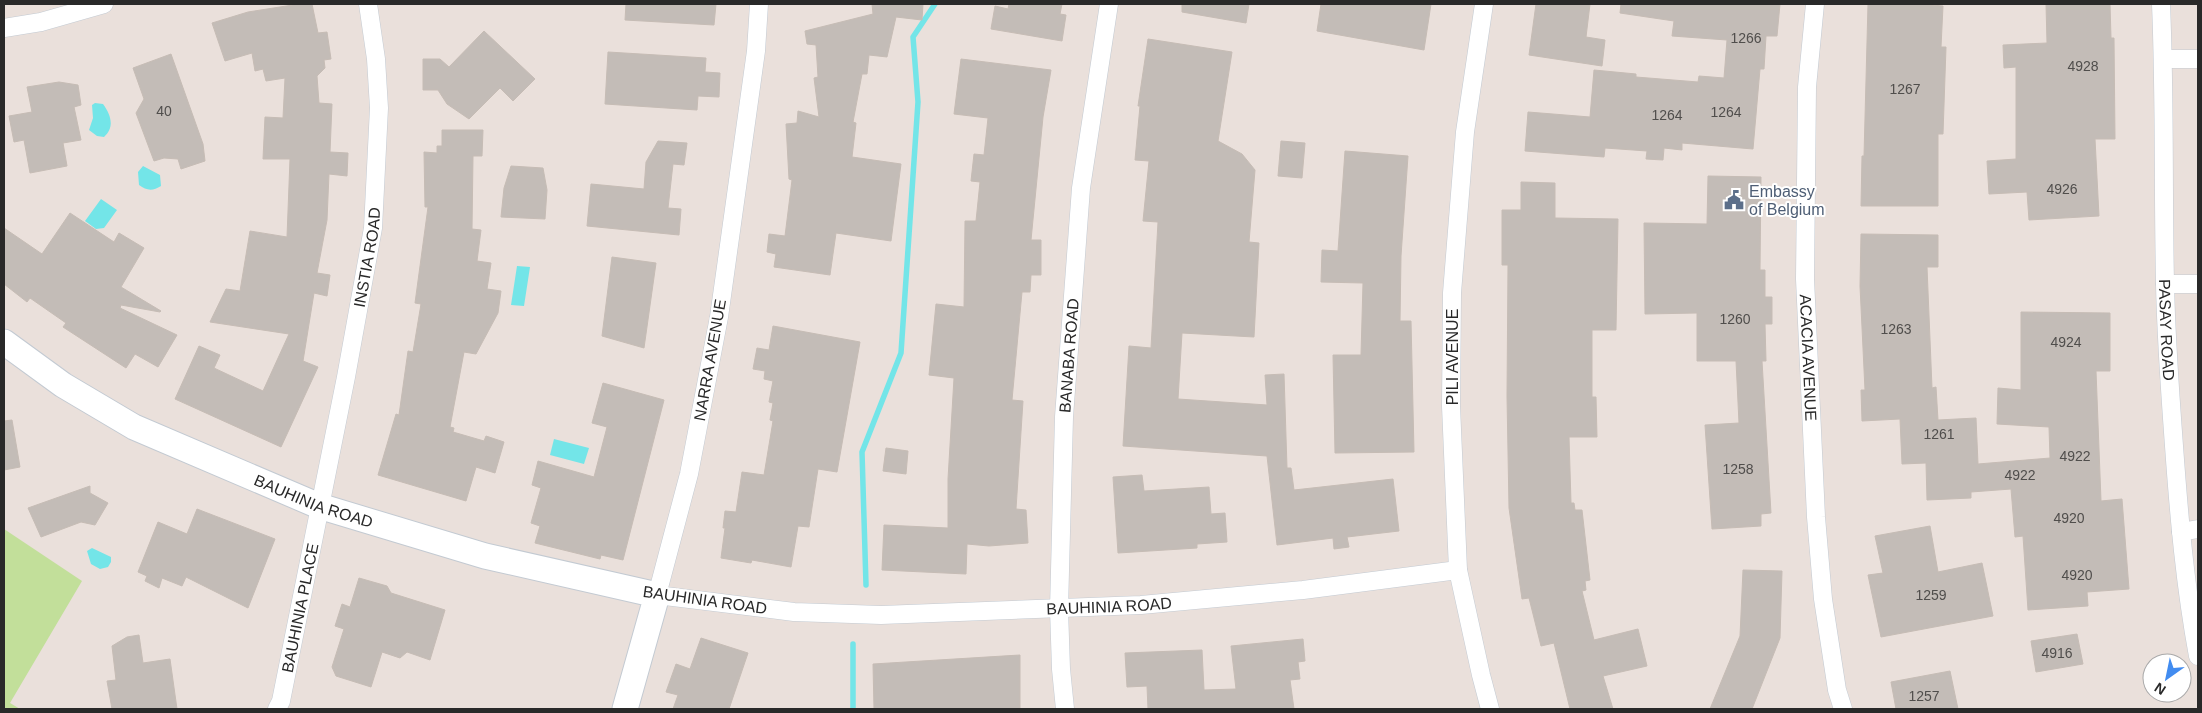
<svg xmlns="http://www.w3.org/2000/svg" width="2202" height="713" font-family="Helvetica,sans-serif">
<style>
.green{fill:#c2df9a}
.water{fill:#73e5e8}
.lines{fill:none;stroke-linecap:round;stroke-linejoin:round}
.stream{stroke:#73e5e8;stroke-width:5.5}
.building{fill:#c3bcb7;stroke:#c6bcb5}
.street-casing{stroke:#c3cad2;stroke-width:19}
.secondary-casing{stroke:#c3cad2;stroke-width:27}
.street{stroke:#fff;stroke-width:18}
.secondary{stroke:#fff;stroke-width:25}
.labels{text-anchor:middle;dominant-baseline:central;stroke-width:4;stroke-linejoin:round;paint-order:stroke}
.number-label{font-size:14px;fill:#504e4c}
.service-label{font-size:16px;fill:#4e5e75;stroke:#fff;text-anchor:start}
.street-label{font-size:16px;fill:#292929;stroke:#fff}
</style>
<rect width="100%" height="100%" fill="#eae0db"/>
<path class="green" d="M4,529L82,581L10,703L20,709H4Z"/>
<path class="water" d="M95,103L103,104C111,115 115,127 104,137L97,136L89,130L93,118L92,105Z
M143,166L160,175L161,186C153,191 147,191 139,185L138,172Z
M101,199L117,210L104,228L96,229L85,221Z
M517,266L530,267L524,306L511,305Z
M554,439L589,448L584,464L550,455Z
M92,548L111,557V562L108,567L100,569L91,564L87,551Z"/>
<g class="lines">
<path class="stream" d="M866,585L862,452L901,353L918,102L913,37L935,4
M853,709V644"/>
</g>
<path class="building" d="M299,4H312L318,33L327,32L331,59L324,60L325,68L317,76L319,103L332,104L330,152L348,153L347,176L329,174L327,220L317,273L330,275L327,296L314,293L303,361L318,367L281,447L175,399L199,346L220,355L214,368L263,391L289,334L210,322L226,289L240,291L250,231L287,237L290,159H263L265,117L283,118L285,78L266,81L263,69L255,71L252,53L225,61L212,23L248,12Z
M626,4H716L714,25L625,20Z
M872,4H923L922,20L896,17L887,57L869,55L867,74H862L853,122L856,123L852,157L901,164L891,241L836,233L830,275L774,267L776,254L767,252L769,234L785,236L792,180L789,179L786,124L797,123L798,111L819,117L814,78L818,77L816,45L807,44L805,31L873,14Z
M1009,4H1062L1060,14L1066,15L1062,41L991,29L995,6L1008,9Z
M1182,4H1249L1246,23L1182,12Z
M1321,4H1431L1424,50L1317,31Z
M1536,4H1590L1586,37L1605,40L1602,66L1529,55Z
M1621,4H1780L1777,36H1766L1764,69H1760L1753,149L1682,143V150L1664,148L1663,160L1646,159L1647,151L1605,148L1604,157L1525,151L1528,112L1590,117L1594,70L1636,74V77L1698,82L1699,76L1724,78L1727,40L1672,36L1674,21L1620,13Z
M1868,4H1921L1943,6L1941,47H1946L1943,134H1938V206H1861L1862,156H1864Z
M2046,4H2110L2111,38H2114L2115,139H2095L2099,216L2029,220L2027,192L1989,194L1987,161L2016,159V67L2004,68L2003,45L2047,43Z
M484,31L535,79L513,101L500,88L469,119L447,104L438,90H423V59H440L449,67Z
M1148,39L1232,52L1218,141L1242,154L1255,170L1249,242L1259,243L1254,337L1182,333L1178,399L1267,405L1265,375L1284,374L1287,468H1291L1294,490L1393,479L1399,531L1347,537L1349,547L1334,549L1333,538L1277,545L1267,456L1123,446L1129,346L1151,348L1158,222L1143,221L1149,161L1135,160L1140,106H1138Z
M608,52L706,58L705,72L720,73L719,97L698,96L697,110L605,104Z
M171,54L203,144L205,161L181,169L178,159L164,158L154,161L136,113L144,99L133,68Z
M961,59L1051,70L1043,117L1031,240H1041V275H1031L1030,292H1022L1012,400L1023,401L1016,509L1026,510L1028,543L989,546L967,544L966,574L882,570L884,525L948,528V479L954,378L929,375L936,304L964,307L965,221H976L980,182L971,181L974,154L984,155L988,118L954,114Z
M59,82L78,85L81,105L74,107L81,140L63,143L67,166L30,173L24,140L14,142L9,116L32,112L27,87Z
M442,130H483L482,156H473L472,229L481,230L477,261L491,263L487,289L501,291L498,313L476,354L464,352L450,427L454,428L453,432L484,441L486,436L504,442L495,473L476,467L466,501L378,475L396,414L399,415L408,351L413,352L421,304L415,303L428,207H425L424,152L437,153V146H442Z
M658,141L687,143L684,165L673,164L668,208L681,209L679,235L587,226L591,184L644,189L646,162Z
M1281,141L1305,143L1302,178L1278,176Z
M1345,151L1408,156L1401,256L1400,321H1411L1414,452L1335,453L1333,355H1361L1363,283L1321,282L1322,250L1338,251Z
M511,166L543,168L547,190L545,219L501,217L504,188Z
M1708,176L1761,177L1760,270H1765V297H1772V324H1765L1766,361H1762L1771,513L1761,514V526L1712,529L1705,425L1739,423L1736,361H1697V313L1645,314L1644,223L1707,224Z
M1521,182L1555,183V218L1618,219L1616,330H1592V397H1596L1597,437H1569L1571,503H1574L1575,510H1582L1590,580L1585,581L1586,590L1582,591L1594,640L1638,629L1647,666L1603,676L1613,709H1570L1554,643L1541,646L1529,598L1522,599L1509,508L1507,396L1508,265H1502V210H1521Z
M70,213L114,242L119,233L144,248L121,287L161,311L160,312L121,305L120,308L177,335L158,367L135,354L126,368L63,327L66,323L30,298L27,302L4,284V228L42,254Z
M1861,234L1938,235V267H1927L1932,388L1936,387L1938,420L1976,418L1978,464L2050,458L2049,427L1997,424L1998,388L2021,390V312L2110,313V371H2096L2101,501L2122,499L2129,589L2087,592L2088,606L2028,610L2023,536L2015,537L2011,489L1971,492V498L1927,500L1926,463L1902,464L1900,419L1862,421L1861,390H1865L1860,286Z
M612,257L656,263L644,348L602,336Z
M773,326L860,342L837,472L818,469L809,527L798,526L791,567L752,560L751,563L721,558L725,528H723L725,511L736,512L742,472L764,475L773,421L770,420L773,403L769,402L773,381L764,379L765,371L753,369L757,348L769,350Z
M603,383L664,400L623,560L601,555L600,559L535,543L540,526L531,523L541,488L532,485L538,461L594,477L607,427L592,423Z
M12,420L20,467L4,470V421Z
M886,448L908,451L906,474L883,471Z
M1142,475L1144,491L1209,487L1211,514L1225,513L1227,542L1197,544V548L1118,553L1113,477Z
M90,486V493L108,503L95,525L81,522L41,537L28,508Z
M197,509L275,539L248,608L186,577L182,586L162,578L159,588L145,581L147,576L138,572L158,522L187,534Z
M1930,526L1938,572L1982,563L1993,616L1881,637L1868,575L1883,573L1875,536Z
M1743,570L1782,571L1780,638L1752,709H1710L1740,636Z
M359,578L387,586L391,593L445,610L430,660L407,652L400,658L382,652L371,687L336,676L332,667L344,629L335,626L342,604L350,607Z
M2077,634L2083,664L2036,672L2031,641Z
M139,635L143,663L170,659L177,709H112L107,681L116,680L112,646L127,637Z
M701,638L748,653L729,709H673L678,695L666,692L676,664L690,669Z
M1303,639L1305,661L1298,662L1300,679L1290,680L1294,709H1148L1147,686L1127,687L1125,653L1202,650L1204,690L1236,689L1231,646Z
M1020,655V709H874L873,664Z
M1950,671L1958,709H1896L1891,682Z"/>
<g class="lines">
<defs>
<g id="street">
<path id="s1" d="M759,4L756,51L719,317L689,474L657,595L794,612L881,615L1141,605L1303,590L1458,570"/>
<path d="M1484,4L1465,132L1452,293L1451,406L1458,570L1481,675L1490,709"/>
<path id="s2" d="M1815,4L1807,87L1805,279L1816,517L1823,599L1837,690L1843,709"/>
<path id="s3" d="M2161,4C2165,97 2163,190 2165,283C2166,337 2170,392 2174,446C2179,516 2185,586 2198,656"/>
<path d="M4,28L41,22L104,4"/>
<path d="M2163,59H2198"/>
<path d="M2165,284H2198"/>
<path d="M2181,532L2198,529"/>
<path id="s4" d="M277,709L281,701L346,377L373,228L379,108L376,59L368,4"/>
<path id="s5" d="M1065,709L1061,669L1059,609L1064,417L1081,188L1109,4"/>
</g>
<g id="secondary">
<path id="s6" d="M4,342L63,385L134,427L319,506L485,556L657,595L625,709"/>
</g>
</defs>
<use href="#street" class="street-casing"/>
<use href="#secondary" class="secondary-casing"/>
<use href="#street" class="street"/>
<use href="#secondary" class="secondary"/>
</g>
<defs>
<symbol id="civic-bare" viewBox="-9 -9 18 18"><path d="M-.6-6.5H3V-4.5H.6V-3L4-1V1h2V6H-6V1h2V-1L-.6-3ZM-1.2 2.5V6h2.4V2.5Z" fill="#5c6f8a" stroke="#fff" stroke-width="2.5" paint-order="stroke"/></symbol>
</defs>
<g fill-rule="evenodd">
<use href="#civic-bare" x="1720" y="186" width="28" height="28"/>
</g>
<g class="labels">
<g class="number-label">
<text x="1746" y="38">1266</text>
<text x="2083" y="66">4928</text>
<text x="1905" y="89">1267</text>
<text x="164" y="111">40</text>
<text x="1726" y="112">1264</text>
<text x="1667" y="115">1264</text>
<text x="2062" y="189">4926</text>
<text x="1735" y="319">1260</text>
<text x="1896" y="329">1263</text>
<text x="2066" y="342">4924</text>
<text x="1939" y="434">1261</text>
<text x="2075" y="456">4922</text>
<text x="1738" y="469">1258</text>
<text x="2020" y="475">4922</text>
<text x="2069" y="518">4920</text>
<text x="2077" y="575">4920</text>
<text x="1931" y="595">1259</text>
<text x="2057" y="653">4916</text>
<text x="1924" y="696">1257</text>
</g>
<g class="service-label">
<text x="1749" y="191">Embassy<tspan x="1749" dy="18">of Belgium</tspan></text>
</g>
<g class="street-label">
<text stroke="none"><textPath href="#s4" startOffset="461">INSTIA ROAD</textPath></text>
<text stroke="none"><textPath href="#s3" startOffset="326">PASAY ROAD</textPath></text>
<text stroke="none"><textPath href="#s5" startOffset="354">BANABA ROAD</textPath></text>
<text transform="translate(1452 357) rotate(-90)">PILI AVENUE</text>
<text stroke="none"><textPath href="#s2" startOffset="354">ACACIA AVENUE</textPath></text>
<text transform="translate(710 360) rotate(-80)">NARRA AVENUE</text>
<text stroke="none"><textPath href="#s6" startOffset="350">BAUHINIA ROAD</textPath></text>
<text transform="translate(705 600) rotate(8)">BAUHINIA ROAD</text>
<text stroke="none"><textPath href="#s1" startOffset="1054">BAUHINIA ROAD</textPath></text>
<text stroke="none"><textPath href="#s4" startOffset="104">BAUHINIA PLACE</textPath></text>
</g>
</g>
<rect width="2202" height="713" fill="none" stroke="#292929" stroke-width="10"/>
<g transform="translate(2167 678) rotate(213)"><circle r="24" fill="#ffffff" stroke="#a9a9a9"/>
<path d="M0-4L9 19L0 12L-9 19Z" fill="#428cf0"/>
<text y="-8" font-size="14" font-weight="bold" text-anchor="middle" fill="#292929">N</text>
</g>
</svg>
